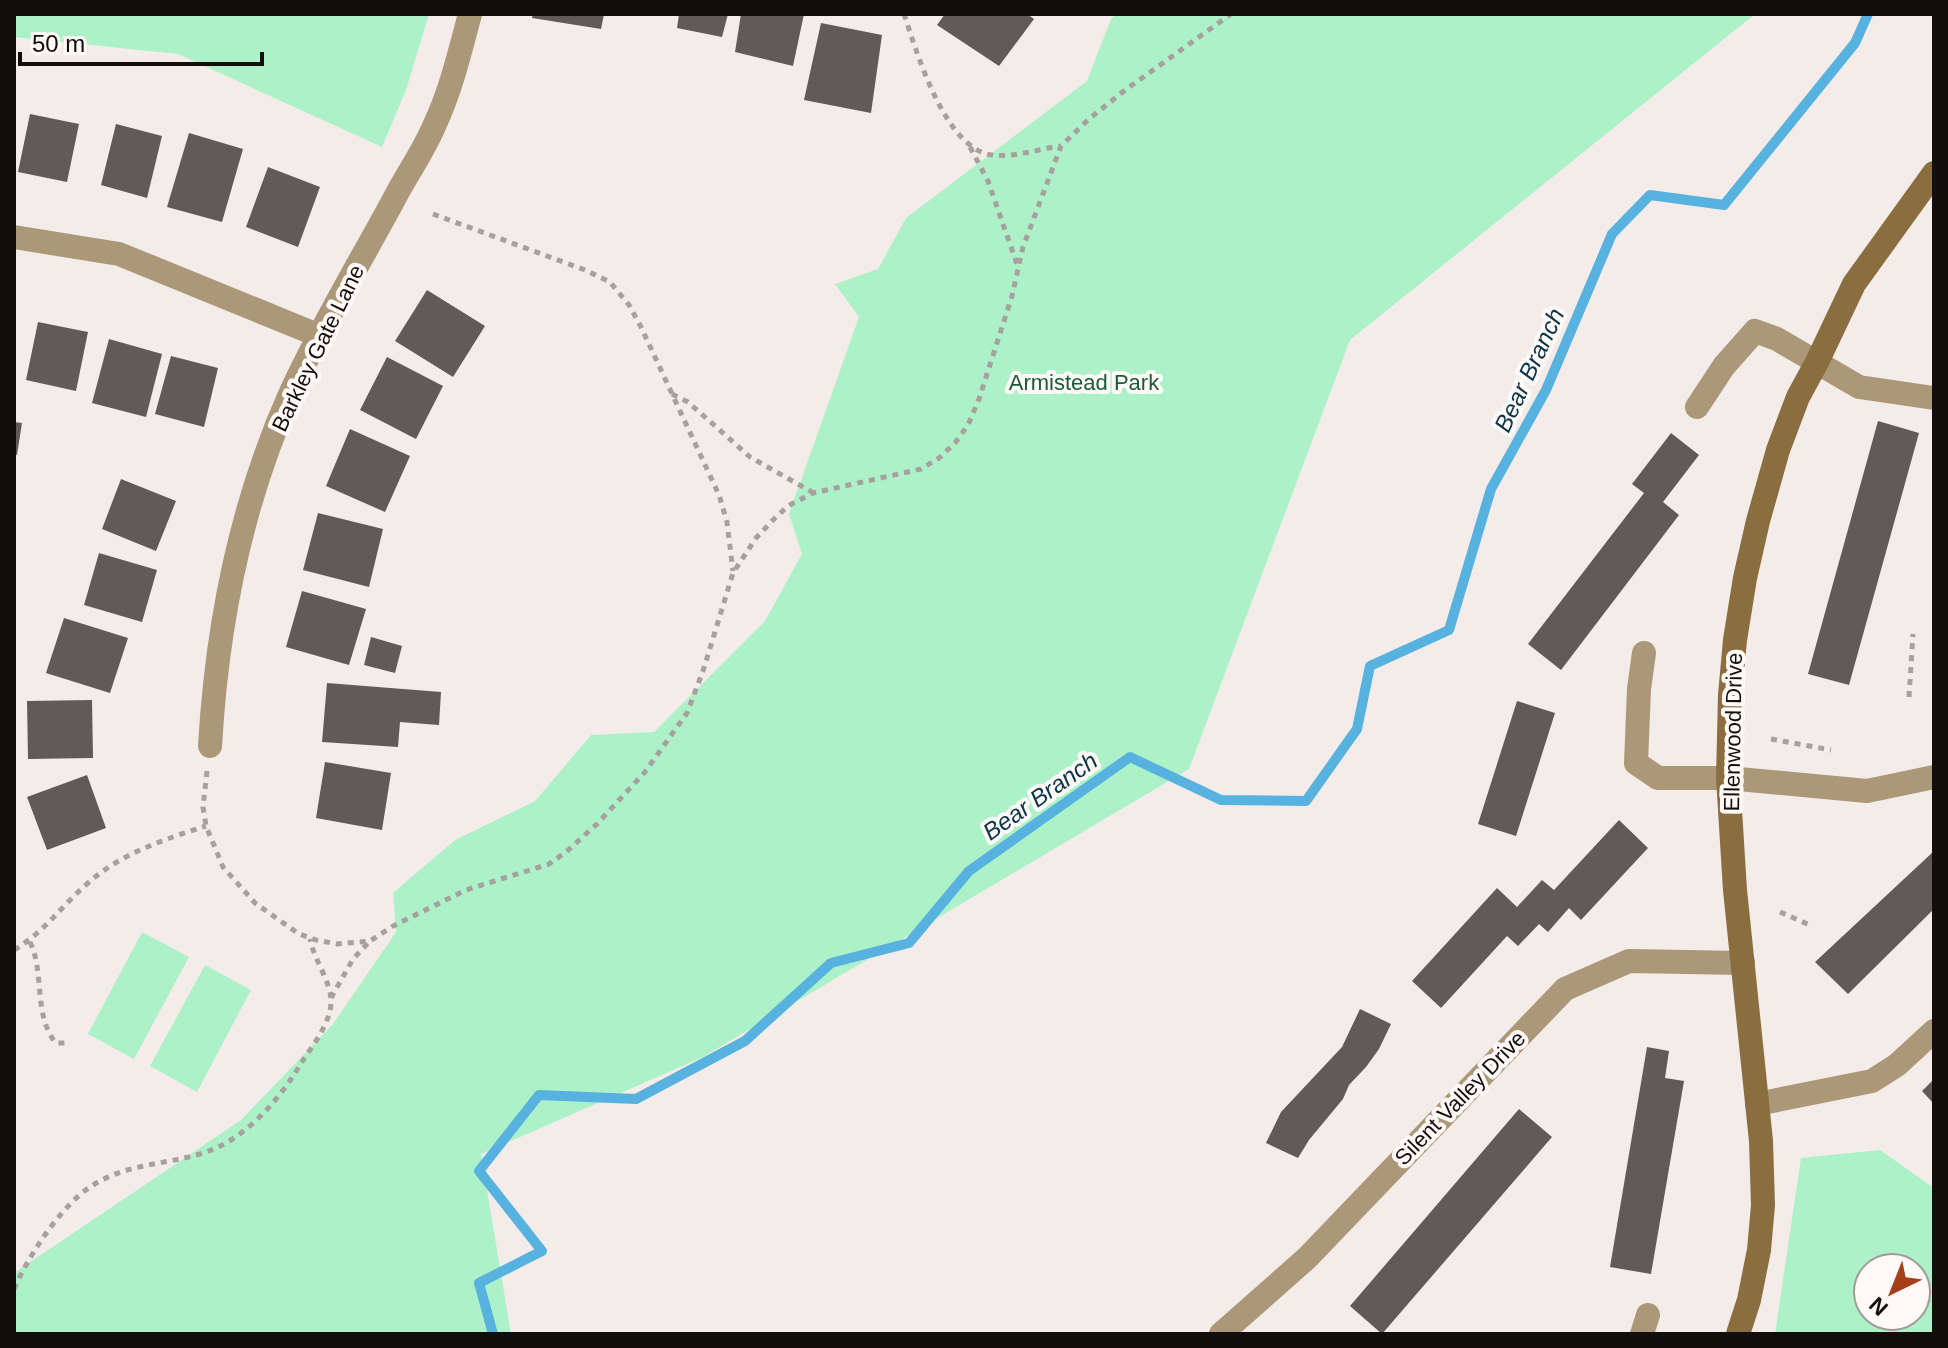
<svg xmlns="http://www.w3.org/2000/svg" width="1948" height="1348" font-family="Helvetica,sans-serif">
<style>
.green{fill:#adf1c9;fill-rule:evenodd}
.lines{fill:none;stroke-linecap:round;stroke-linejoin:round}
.stream{stroke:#58b2df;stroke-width:10}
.building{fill:#615a58}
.path{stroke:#a6a09e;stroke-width:5;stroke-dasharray:6 6;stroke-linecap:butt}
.street{stroke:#ab9879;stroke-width:24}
.secondary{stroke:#8a6e3f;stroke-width:24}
.labels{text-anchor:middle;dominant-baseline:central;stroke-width:8;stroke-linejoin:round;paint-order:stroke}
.street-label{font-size:22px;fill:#110e0d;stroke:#fffaf8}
.park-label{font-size:22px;fill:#1b5a3b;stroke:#fffaf8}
.water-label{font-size:24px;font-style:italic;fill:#0c3548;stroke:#fffaf8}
</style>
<rect width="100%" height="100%" fill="#f4ece9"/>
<path class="green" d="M14,14H429L406,90L382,147L178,54L14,37Z
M1117,14H1755L1350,340L1189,769L703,1057L481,1154L511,1334H14V1273L241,1120L333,1024L396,932L393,893L455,840L535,801L591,735L654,732L765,621L802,554L789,514L859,317L835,284L878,269L906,218L1087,81L1111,19Z
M142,932L189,957L134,1059L88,1034Z
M205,965L251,990L197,1092L150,1066Z
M1880,1150L1934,1188V1334H1775L1801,1158ZM1916,1268V1316H1868V1268Z"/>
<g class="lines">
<path class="stream" d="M493,1334L479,1283L542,1251L479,1171L539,1095L636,1099L745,1041L831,963L909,943L969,871L1130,757L1221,800L1306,801L1357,729L1370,666L1449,630L1491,489L1546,390L1612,234L1650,195L1724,205L1855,43L1868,14"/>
</g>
<path class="building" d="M533,14H604L601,29L532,18Z
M679,14H728L722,37L677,28Z
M741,14H804L793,66L735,52Z
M945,14H1027L1034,19L999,66L937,25Z
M821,23L882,35L871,113L804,100Z
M30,114L79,124L67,182L18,172Z
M116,124L162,136L147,198L101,185Z
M189,133L243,149L222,222L167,207Z
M268,167L320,187L298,247L246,227Z
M427,290L485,326L453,377L395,341Z
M38,322L88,332L76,391L26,380Z
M109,339L162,354L146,417L92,403Z
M171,356L218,368L204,427L155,414Z
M387,357L443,386L416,439L360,410Z
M1878,421L1919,433L1849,685L1808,674Z
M14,422L22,423L17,455L14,454Z
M350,429L410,456L385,512L326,486Z
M1671,433L1699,455L1663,502L1679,515L1561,670L1528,644L1644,493L1632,484Z
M121,479L176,501L156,551L102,529Z
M318,513L383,529L369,587L303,570Z
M99,553L157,570L142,622L84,605Z
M302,591L366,609L349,665L286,647Z
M64,618L128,638L110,693L46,673Z
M371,637L402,646L395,673L364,665Z
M327,683L441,692L439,725L400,722L398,747L322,742Z
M92,700L93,758L28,759L27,701Z
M1517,701L1555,713L1516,836L1478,824Z
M325,762L391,773L382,830L316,818Z
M87,775L106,828L47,850L27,797Z
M1619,820L1648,848L1581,920L1569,908L1548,932L1539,924L1518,946L1507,936L1441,1008L1412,981L1497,888L1517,907L1542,880L1554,890Z
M1934,851V909L1848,994L1815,962Z
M1360,1009L1391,1024L1379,1049L1366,1067L1349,1085L1343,1099L1309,1140L1298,1158L1266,1143L1281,1112L1342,1047Z
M1647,1047L1669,1051L1665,1078L1684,1081L1651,1274L1610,1267Z
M1934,1079V1104L1922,1091Z
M1519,1109L1552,1137L1382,1334L1350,1306Z"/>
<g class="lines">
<path class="path" d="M904,14C917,53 945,149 992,155C1014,158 1038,149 1060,146
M970,147L988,181L1018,267
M433,214L585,270L610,282L629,305L641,327L719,495L727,522L733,571
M672,394L688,402L750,457L812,492
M1909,697L1913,634
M1771,739L1831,750
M207,771L203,807L206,826L223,867L255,903L299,934L316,940L337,944L370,941L393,926L466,890L549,864L566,852L597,824L645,772L687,713L703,671L733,573L756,538L774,519L788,506L813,493L921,469L939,458L955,443L968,425L979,399L1012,296L1023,247L1061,146L1089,119L1124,91L1231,14
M1780,912L1812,926
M30,942C45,973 33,1016 56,1043H65
M14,950C47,930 60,907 88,883C120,854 165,839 206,826
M331,998L353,959L370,941
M14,1289C28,1257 60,1207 90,1187C124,1164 162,1165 200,1154C245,1141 279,1100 302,1062C313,1045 331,1022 331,1002C331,981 314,960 310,939"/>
<path class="street" d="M14,237L119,254L320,336
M1697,407L1724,366L1755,331L1777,339L1859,387L1934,398
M1644,653L1639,689L1636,763L1658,778H1728L1867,791L1934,777
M210,746C217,625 241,503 291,392C323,322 364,256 400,188C412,167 426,146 435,124C451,90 460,51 470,14
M1757,1104L1872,1081L1897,1065L1934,1031
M1221,1334L1307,1258L1565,989L1629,961L1743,963
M1642,1334L1648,1315"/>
<path class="secondary" d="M1738,1334L1749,1300L1759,1250L1763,1205L1761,1141L1735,890L1728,778L1730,695L1735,640L1745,578L1758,521L1778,450L1798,397L1817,362L1854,284L1934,173"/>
</g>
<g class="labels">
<g class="street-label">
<text transform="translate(318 348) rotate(-64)">Barkley Gate Lane</text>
<text transform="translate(1733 732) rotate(-89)">Ellenwood Drive</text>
<text transform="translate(1460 1098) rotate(-46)">Silent Valley Drive</text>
</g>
<g class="park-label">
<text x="1084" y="382">Armistead Park</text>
</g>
<g class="water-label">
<text transform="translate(1529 370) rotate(-65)">Bear Branch</text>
<text transform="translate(1040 796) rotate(-35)">Bear Branch</text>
</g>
</g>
<rect width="1948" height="1348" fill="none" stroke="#110e0d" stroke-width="32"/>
<g transform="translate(1892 1292) rotate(223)"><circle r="38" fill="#fffaf8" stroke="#a09c9a" stroke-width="2"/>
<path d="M0-6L14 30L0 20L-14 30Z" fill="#a53e1b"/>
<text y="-12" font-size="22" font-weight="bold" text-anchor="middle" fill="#110e0d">N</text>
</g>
<path d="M20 52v12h242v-12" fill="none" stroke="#110e0d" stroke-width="4"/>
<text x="32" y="52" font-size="24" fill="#110e0d" stroke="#fffaf8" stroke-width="6" paint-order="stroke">50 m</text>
</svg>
